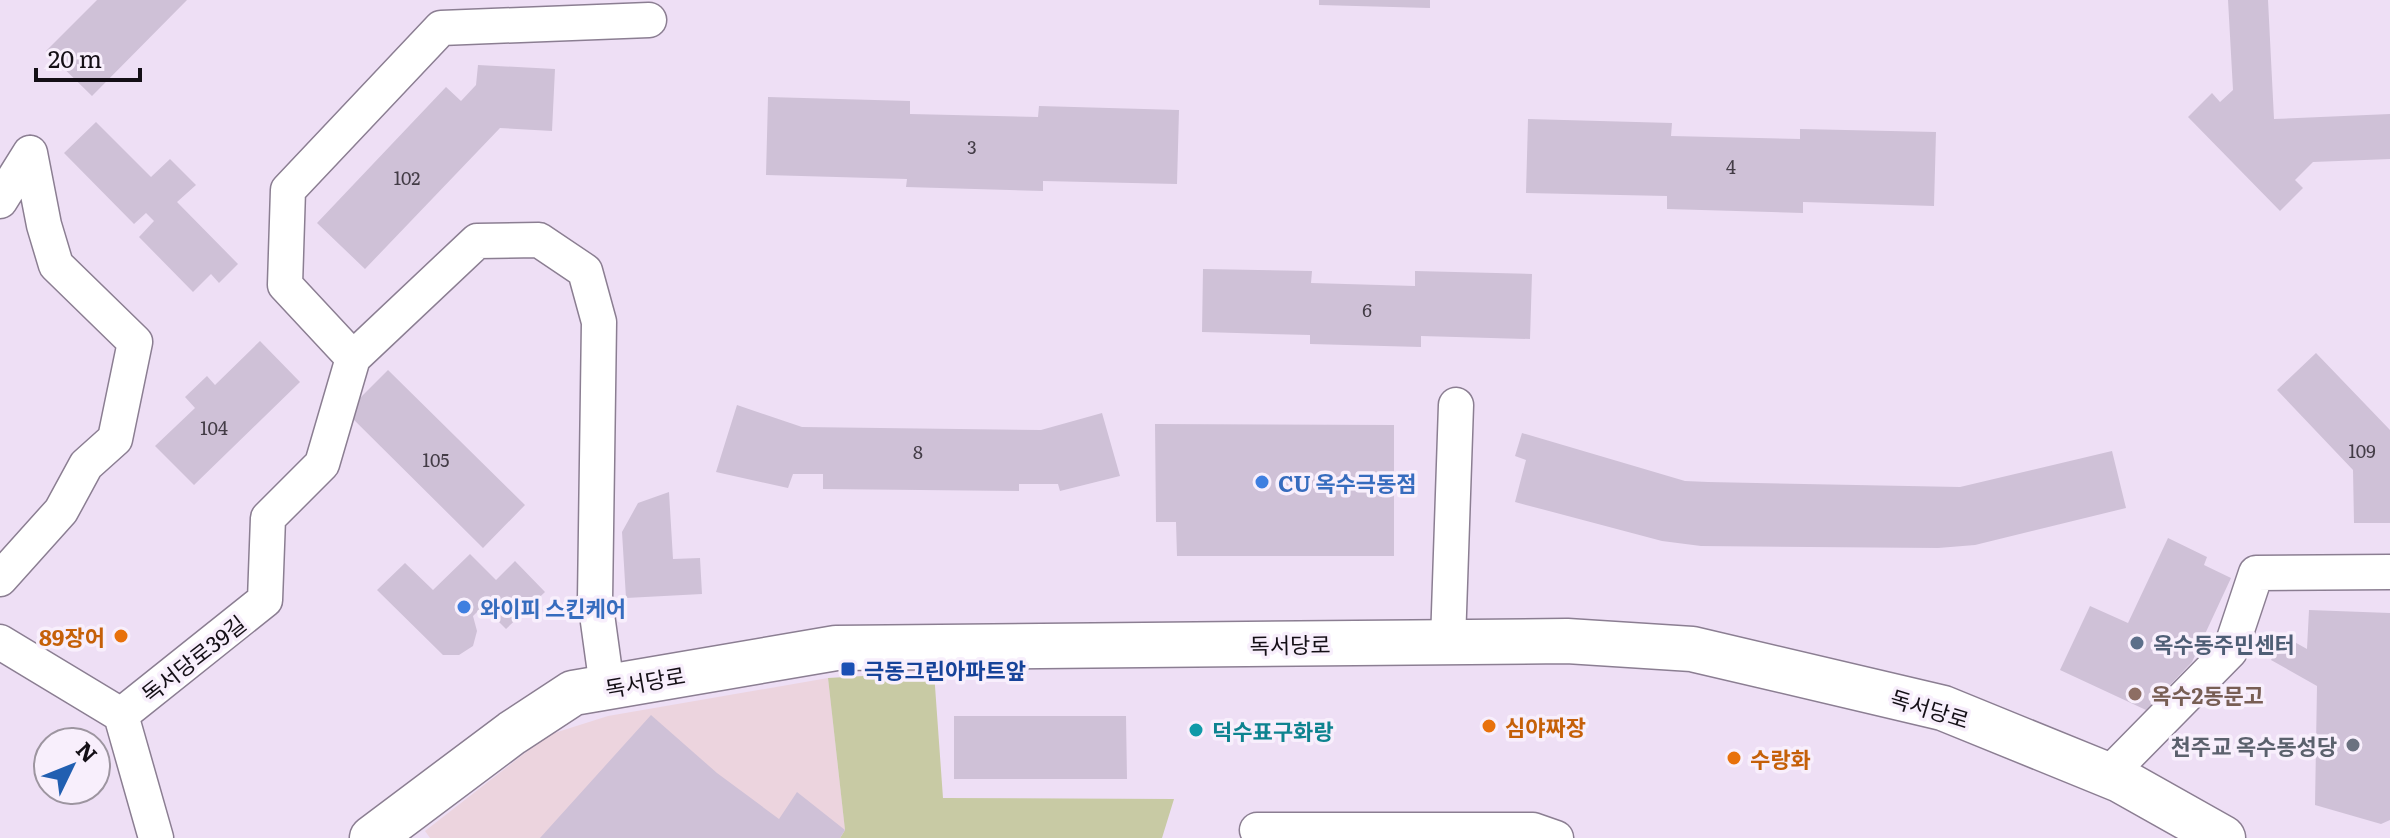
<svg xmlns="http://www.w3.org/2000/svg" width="2390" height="838" font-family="Literata,'Noto Sans KR',serif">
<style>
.education{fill:#ecd4de}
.green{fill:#c8caa4}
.building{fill:#cfc1d7}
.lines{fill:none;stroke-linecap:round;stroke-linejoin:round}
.minor-casing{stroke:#8b7e92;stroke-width:37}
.major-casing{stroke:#8b7e92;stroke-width:47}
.minor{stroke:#fff;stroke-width:34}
.major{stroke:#fff;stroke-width:44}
.shop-dot{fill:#3f7fe0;stroke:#f8effc;stroke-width:3}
.food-dot{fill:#e8710a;stroke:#f8effc;stroke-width:3}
.service-dot{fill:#5c6f8a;stroke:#f8effc;stroke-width:3}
.transit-dot{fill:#1a4fb4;stroke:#f8effc;stroke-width:3}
.education-dot{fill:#8d6e63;stroke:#f8effc;stroke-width:3}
.culture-dot{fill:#0f9aa8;stroke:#f8effc;stroke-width:3}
.worship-dot{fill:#6b7280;stroke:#f8effc;stroke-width:3}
.labels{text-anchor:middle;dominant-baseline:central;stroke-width:7;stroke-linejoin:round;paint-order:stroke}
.number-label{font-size:18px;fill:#433c46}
.shop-label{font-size:22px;font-weight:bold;fill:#366cbe;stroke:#f8effc;text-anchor:start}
.food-label{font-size:22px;font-weight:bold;fill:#c56008;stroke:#f8effc;text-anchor:start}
.service-label{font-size:22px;font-weight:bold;fill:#4e5e75;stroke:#f8effc;text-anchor:start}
.street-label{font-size:22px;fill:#140f16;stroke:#f8effc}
.transit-label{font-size:22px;font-weight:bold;fill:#164399;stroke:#f8effc;text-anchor:start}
.education-label{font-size:22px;font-weight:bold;fill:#785e54;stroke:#f8effc;text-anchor:start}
.culture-label{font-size:22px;font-weight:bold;fill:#0d838f;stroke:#f8effc;text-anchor:start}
.worship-label{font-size:22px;font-weight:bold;fill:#5b616d;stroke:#f8effc;text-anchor:end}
</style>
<rect width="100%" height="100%" fill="#eedff5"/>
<path class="education" d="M828,678L845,830L840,838H430L425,831L548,735L608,716Z"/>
<path class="green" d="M934,672L943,798L1174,799L1162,838H840L845,830L828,678Z"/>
<path class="building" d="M97,0H187L92,96L46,51Z
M1319,0H1430V8L1319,5Z
M2228,0H2268L2274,119L2390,114V159L2313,162L2295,180L2303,188L2280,211L2188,117L2212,93L2220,102L2233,90Z
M478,65L555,69L552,131L500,128L365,269L317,223L446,87L461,101L476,85Z
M768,97L910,101V114L1038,117L1039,106L1179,110L1177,184L1043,181V191L906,187L907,179L766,175Z
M1528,119L1672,123L1671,136L1800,139V129L1936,132L1934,206L1803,202V213L1667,209V196L1526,193Z
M96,122L151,177L170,159L196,185L177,202L238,264L219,283L211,274L193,292L139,237L154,221L146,213L134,224L64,153Z
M1203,269L1312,271L1311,283L1415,286V271L1532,274L1530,339L1421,336V347L1310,344V335L1202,332Z
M260,341L300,382L194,485L155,446L195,408L185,397L207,376L215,385Z
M2316,353L2390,430V523H2354L2353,470L2277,390Z
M388,370L525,505L483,548L346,412Z
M737,405L802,427L1041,430L1102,413L1120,476L1060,491L1058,484H1019V491L823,489V474H793L788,488L716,472Z
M1155,424L1394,425V556H1177L1176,522H1156Z
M1522,433L1685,481L1708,482L1960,487L2112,451L2126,508L1975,545L1938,548L1701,546L1662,541L1515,502L1526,460L1515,456Z
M669,492L673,559L700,558L702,594L626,598L622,532L638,503Z
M2168,538L2207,557L2204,565L2231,578L2192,662L2146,710L2060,670L2090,606L2128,623Z
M470,554L496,580L515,561L545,592L506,629L483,606L473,616L477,631L473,646L459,655H443L377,590L405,563L433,590Z
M2309,610L2390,613V820L2381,824L2315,805L2317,686L2271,660L2284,636L2307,649Z
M651,715L717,773L779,819L797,792L845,830L840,838H540Z
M954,716H1126L1127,779H954Z"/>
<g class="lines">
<defs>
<path id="minor" d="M0,201L30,153
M353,358L285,285L288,190L441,28L649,20
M0,579L61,511L86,465L115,439L135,342L56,265L44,225L30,153
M0,642L121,715L156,838
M1448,642L1456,405
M121,715L265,600L268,518L322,464L353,358L477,241L539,240L585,271L599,322L595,600L607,687
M2108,775L2230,651L2256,573L2390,572
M1257,830H1533L1556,838"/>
<path id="major" d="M372,838L512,733L573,693L836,648L1567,641L1692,649L1943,708L2120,780L2223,838"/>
</defs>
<use href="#minor" class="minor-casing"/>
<use href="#major" class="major-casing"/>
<use href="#minor" class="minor"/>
<use href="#major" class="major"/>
</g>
<g class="shop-dot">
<circle cx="1262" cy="482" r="8"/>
<circle cx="464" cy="607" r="8"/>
</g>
<g class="food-dot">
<circle cx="121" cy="636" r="8"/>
<circle cx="1489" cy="726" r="8"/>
<circle cx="1734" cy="758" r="8"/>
</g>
<circle class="service-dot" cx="2137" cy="643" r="8"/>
<rect class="transit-dot" x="840" y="661" width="16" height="16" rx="4"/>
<circle class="education-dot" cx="2135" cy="694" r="8"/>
<circle class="culture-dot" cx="1196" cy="730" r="8"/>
<circle class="worship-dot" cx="2353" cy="745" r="8"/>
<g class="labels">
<g class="number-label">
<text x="972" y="146">3</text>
<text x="1731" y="166">4</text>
<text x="407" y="177">102</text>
<text x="1367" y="309">6</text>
<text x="214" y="427">104</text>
<text x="2362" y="450">109</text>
<text x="918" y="451">8</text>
<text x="436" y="459">105</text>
</g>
<g class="shop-label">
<text x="1278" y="482">CU 옥수극동점</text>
<text x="480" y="607">와이피 스킨케어</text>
</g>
<g class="food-label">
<text x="105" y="636" text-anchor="end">89장어</text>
<text x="1505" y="726">심야짜장</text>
<text x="1750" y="758">수랑화</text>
</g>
<g class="service-label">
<text x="2153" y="643">옥수동주민센터</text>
</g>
<g class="street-label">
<text transform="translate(1290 644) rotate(-1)">독서당로</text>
<text transform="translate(193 658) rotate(-38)">독서당로39길</text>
<text transform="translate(645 681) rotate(-10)">독서당로</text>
<text transform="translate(1930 708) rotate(17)">독서당로</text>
</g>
<g class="transit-label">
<text x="864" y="669">극동그린아파트앞</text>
</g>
<g class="education-label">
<text x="2151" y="694">옥수2동문고</text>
</g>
<g class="culture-label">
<text x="1212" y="730">덕수표구화랑</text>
</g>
<g class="worship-label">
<text x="2337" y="745">천주교 옥수동성당</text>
</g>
</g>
<g transform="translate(72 766) rotate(47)"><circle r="38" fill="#f8effc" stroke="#9d95a0" stroke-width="2"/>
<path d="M0-6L14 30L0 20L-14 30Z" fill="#215fb1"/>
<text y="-12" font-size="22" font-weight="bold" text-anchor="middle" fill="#140f16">N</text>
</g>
<path d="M36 68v12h104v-12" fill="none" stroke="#140f16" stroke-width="4"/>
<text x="48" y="68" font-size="24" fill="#140f16" stroke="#f8effc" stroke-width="6" paint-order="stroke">20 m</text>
</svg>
